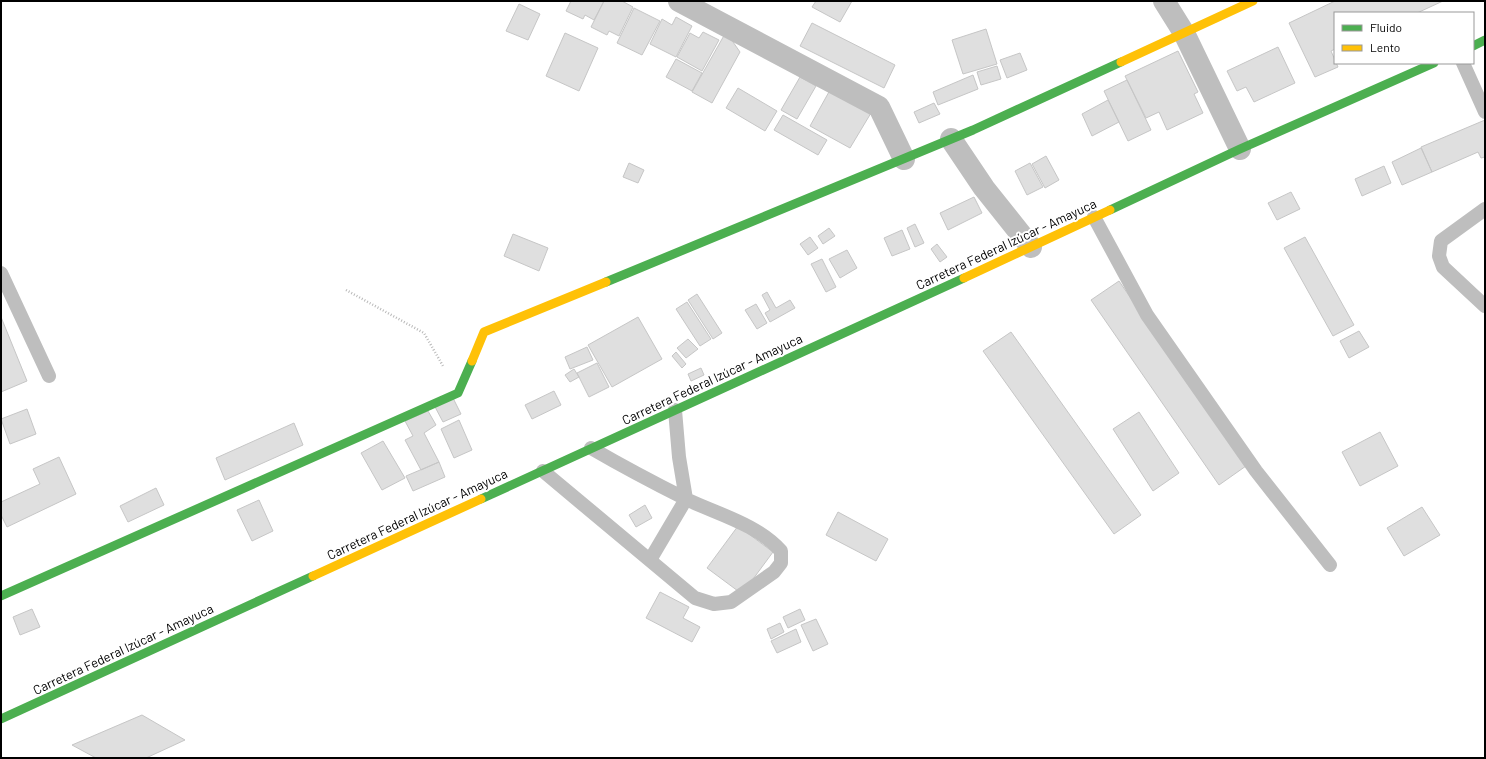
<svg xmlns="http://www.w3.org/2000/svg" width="1486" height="759" font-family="Barlow,sans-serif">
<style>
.building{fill:#dfdfdf;stroke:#c6c6c6}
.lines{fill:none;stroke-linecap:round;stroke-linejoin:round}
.path{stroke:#b9b9b9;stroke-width:2.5;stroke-dasharray:1 2;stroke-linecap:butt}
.lane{stroke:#bebebe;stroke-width:14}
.street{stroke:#bebebe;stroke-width:22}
.fast{stroke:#4caf50;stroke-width:9}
.slow{stroke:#ffc107;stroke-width:9}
.labels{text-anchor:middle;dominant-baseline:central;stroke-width:4;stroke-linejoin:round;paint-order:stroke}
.street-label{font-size:13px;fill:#000;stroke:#fff}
</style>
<rect width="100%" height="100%" fill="#fff"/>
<path class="building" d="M571,1H604L594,20L585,15L583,19L566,11Z
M604,1H622L633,7L619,36L609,31L607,35L591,27Z
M816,1H852L840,22L812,7Z
M1335,1H1443L1417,13H1335V49L1331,51L1338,67L1315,77L1289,23Z
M519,4L540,14L528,40L506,31Z
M634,8L660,21L642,55L617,43Z
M676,17L692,26L676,57L650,44L662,19L672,25Z
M812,23L895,65L884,88L800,46Z
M986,29L997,64L963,74L952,40Z
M703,32L719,40L702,71L677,57L690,33L699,38Z
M726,32L740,52L712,103L692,92Z
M565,33L598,48L579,91L546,76Z
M1278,47L1295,83L1254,102L1246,87L1237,91L1227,71Z
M1178,51L1198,92L1194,94L1203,113L1167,130L1159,112L1146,118L1125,76Z
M1020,53L1027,70L1007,78L1000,60Z
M676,59L702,73L692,91L666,77Z
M997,66L1001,79L981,85L977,72Z
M973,75L978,89L938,105L933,92Z
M800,77L816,86L797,119L781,110Z
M1127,80L1151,130L1128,141L1104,91Z
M738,88L777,111L765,131L726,108Z
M830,90L871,113L850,148L810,126Z
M1108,100L1119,122L1092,136L1082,114Z
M934,103L940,114L919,123L914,112Z
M783,115L827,140L818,155L774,130Z
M1485,120V157L1481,158L1478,152L1432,172L1421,147Z
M1421,148L1432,172L1402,185L1392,162Z
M1046,156L1059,180L1045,188L1032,164Z
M629,163L644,170L638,183L623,177Z
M1030,163L1043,187L1027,195L1015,171Z
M1384,166L1391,183L1362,196L1355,179Z
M1291,192L1300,209L1277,220L1268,203Z
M974,197L982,213L948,230L940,213Z
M915,224L924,243L915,247L907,228Z
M829,228L835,236L823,244L818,236Z
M902,230L910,249L892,256L884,238Z
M513,234L548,248L539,271L504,256Z
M810,237L818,248L808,255L800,244Z
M1305,237L1354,325L1333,336L1284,248Z
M937,244L947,257L940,262L931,249Z
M847,250L857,268L840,278L829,259Z
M822,259L836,287L826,292L811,264Z
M1119,281L1246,466L1219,485L1091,300Z
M767,292L776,308L790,300L795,308L770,322L765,313L770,310L762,295Z
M697,294L722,333L713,339L688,300Z
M687,302L711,339L700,346L676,309Z
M756,304L767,323L757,329L745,310Z
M1,317L27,381L1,392Z
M638,317L662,359L612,387L588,345Z
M1359,331L1369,347L1349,358L1340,341Z
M1011,332L1141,515L1114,534L983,351Z
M688,339L698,349L686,358L677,348Z
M587,347L593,360L570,369L565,357Z
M676,352L686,364L682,368L672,356Z
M597,363L609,387L589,397L577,373Z
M701,368L704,375L691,381L688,374Z
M574,369L579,377L570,382L565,375Z
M554,391L561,405L532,419L525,405Z
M452,396L461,414L443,422L434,405Z
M27,409L36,434L10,444L1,419Z
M428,411L436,425L424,433L439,462L421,470L405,440L413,436L405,421Z
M1139,412L1179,473L1153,491L1113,429Z
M459,420L472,450L454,458L441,429Z
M294,423L303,445L225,480L216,458Z
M1380,432L1398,466L1360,486L1342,452Z
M383,441L405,478L382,490L361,453Z
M59,457L76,494L7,527L1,515V502L40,484L33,469Z
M439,462L445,477L413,491L406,476Z
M156,488L164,505L128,522L120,506Z
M259,500L273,531L252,541L237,510Z
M645,505L652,518L636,527L629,515Z
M1422,507L1440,535L1404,556L1387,528Z
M838,512L888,539L876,561L826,535Z
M738,526L773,552L742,594L707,568Z
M660,592L689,607L683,618L700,627L692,642L646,618Z
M32,609L40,627L20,635L13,617Z
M800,609L805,620L788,628L783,617Z
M816,619L828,644L813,651L801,625Z
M780,623L784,632L771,639L767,629Z
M796,629L801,642L777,653L771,641Z
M142,715L185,740L146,758H96L72,745Z"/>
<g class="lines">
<path class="path" d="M346,290L424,333L443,366"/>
<path class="lane" d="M1463,63L1485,112
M1485,209L1441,241L1439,256L1443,267L1485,306
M1094,217L1147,315L1256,471L1330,565
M1,273L49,376
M543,471L695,598L714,604L731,602L774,572L781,563V551C757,524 717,514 686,499C654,483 622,466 591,448
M650,560L686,499L679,457L675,410"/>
<path class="street" d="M679,1L879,107L904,159
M1164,1L1184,33L1240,149
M951,139L984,188L1031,247"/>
<path class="fast" d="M1473,46L1485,40
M1110,210L1240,149L1434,63
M606,282L973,130L1121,62
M481,499L964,278
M1,596L458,393L472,361
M1,719L313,576"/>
<path class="slow" d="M1121,62L1253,1
M964,278L1110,210
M472,361L484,332L606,282
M313,576L481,499"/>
</g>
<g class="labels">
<g class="street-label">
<text transform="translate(1006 244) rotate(-25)">Carretera Federal Izúcar - Amayuca</text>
<text transform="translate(712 379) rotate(-25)">Carretera Federal Izúcar - Amayuca</text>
<text transform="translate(417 514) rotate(-25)">Carretera Federal Izúcar - Amayuca</text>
<text transform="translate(123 649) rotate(-25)">Carretera Federal Izúcar - Amayuca</text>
</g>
</g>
<rect width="1486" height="759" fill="none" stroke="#000000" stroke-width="4"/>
<rect x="1334" y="12" width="140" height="52" fill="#ffffff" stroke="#999999"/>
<rect x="1342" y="25" width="20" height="6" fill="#4caf50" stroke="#999999"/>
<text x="1370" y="32" font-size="12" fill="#000000">Fluido</text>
<rect x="1342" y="45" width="20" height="6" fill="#ffc107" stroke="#999999"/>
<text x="1370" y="52" font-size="12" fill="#000000">Lento</text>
</svg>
